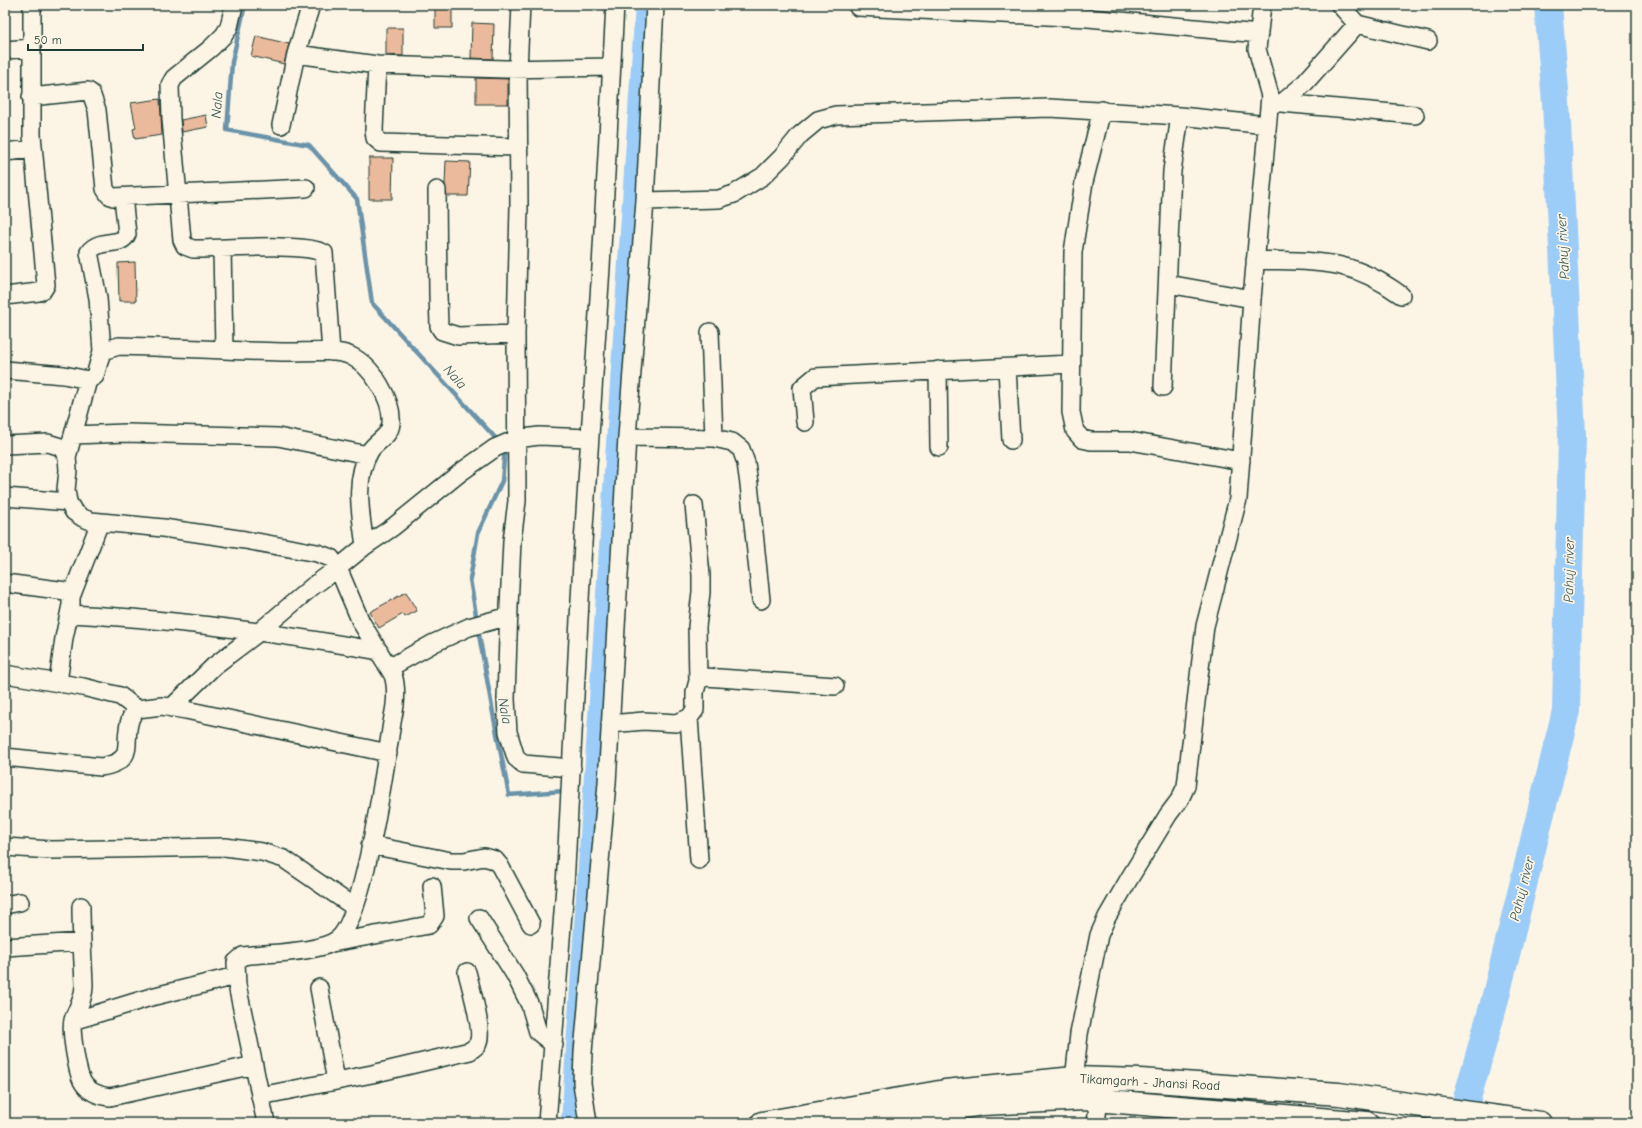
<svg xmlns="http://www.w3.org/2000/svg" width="1642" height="1128" font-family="'Comic Neue',sans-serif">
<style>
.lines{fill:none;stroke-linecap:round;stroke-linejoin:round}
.stream{stroke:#6a93aa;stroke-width:4.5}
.canal{stroke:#9cccf8;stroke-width:16}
.river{stroke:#9cccf8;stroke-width:28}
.building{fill:#ebb99c;stroke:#1f3d34}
.minor-casing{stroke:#1f3d34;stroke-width:20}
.tertiary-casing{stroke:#1f3d34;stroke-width:25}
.minor{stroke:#fcf5e5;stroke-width:17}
.tertiary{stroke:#fcf5e5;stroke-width:22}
.labels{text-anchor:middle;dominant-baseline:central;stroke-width:3.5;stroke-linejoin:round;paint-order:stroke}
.street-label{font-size:13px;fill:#1f3d34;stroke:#fcf5e5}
.water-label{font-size:14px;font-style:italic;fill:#385a5b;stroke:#fcf5e5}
</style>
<rect width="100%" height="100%" fill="#fcf5e5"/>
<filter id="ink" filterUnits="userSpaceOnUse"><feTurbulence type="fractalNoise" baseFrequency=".025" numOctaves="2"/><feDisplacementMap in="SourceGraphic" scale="8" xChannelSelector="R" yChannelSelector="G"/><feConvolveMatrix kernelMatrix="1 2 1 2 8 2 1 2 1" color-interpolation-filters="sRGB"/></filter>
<g filter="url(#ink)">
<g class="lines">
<path class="stream" d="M245,5L232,62L227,130L309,145L357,199L372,303L500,443
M477,621L470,579L478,533L502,481L505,448
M478,629L493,713L509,795L564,791"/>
<path class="canal" d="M569,1123L643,5"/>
<path class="river" d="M1460,1123L1493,1007L1566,711L1572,436L1556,103L1548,5"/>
</g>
<path class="building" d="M435,5H452V28H435Z
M472,23L494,24L493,59L471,58Z
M386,28H403V56L386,55Z
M256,36L289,44L284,64L251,56Z
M476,78L508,79V104H476Z
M160,99L162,135L135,139L133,129L136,128L131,103Z
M206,115L208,127L182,132L181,120Z
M369,158H393L392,199H369Z
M446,161L470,162L468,196H447L445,184Z
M135,262L136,301H119L118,263Z
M406,592L417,611L405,617L403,614L379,628L370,612Z"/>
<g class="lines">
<defs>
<path id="minor" d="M234,5L229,27L224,35L211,48L174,78L170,85L171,119L182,240L185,246L193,249C221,249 303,242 324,253L331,352
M521,5L518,69L519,206L516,334L517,501L512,541L509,607L506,699L508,732L516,758L523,764L572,768
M1340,5L1357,24L1428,41
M858,7L1088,18L1259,34
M5,50L32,48
M296,54L377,65L505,69L611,67
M377,65L374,130L375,138L381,143L519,147
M31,97L88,91L91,93L97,110L105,189L109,195L113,197L306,188
M1270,102L1415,115
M1282,103L1303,85L1357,24
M1102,110L1084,182L1073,252L1071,412L1075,431L1082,439L1091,441H1130L1241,461
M281,125L296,54L311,5
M5,152L33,149
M437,190L438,294L439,326L442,331L458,336L516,334
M645,201L719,199L734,194L763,176L782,157L800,135L818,120L836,115L1049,108L1180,116L1267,125
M222,249L224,349
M1255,260C1316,262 1349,257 1401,295
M1168,284L1252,299
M5,296L39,292L43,290L46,285L32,135V5
M710,332L714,438
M102,351L98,298L89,252C101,237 121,248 127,234L123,197
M1007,368L1011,440
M5,370L64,375L88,380L95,376L102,351L119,346C174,347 228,351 282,352C301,353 334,348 351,356C372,366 393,400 391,423C390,437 376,441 370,451C353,480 361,515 365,546
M938,370L939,447
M88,380L67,457L68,470L66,490L68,502L74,512L83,518L91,521L163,528L245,540L317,553L331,558L338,568L361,622L393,675C396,684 396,695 395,705C394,713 392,721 391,729C385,768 364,917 338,939C321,953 265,953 243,956L236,962L237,985L266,1123
M1163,387L1172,171L1180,116
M805,422L802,388L815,377L1071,364
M73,435L126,433L278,437L368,455
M627,437L714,438L732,442L741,449L746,463L749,484L761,600
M5,445L48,443L61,447L67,457
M5,497L68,502
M694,505L701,575V592L697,627L698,681
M5,583L66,591L71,597V605L64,638L58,683
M71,597L100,522
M70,614C174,619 277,633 379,651
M389,668L434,643L469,627L509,616
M5,674L83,687L120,696L137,709
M171,708L214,666L259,632L313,586L338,568L365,546L393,527L461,472L495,448L516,439L539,436L589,438
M689,718L699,860
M610,724L644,721L676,723L689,718L695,710V692L698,681L705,677L835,686
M5,757L101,767C138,760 122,745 130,720C131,716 135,712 137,709L162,706L186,710L388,753
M370,845L451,861H464L484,857L495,860L500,866L531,924
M5,847L51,850L225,847L262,852L284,859L354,907
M5,905L20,902
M81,906C81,932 83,959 84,985C84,1000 77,1008 73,1020C70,1030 77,1071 82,1081C87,1091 99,1096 110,1097L254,1065
M479,918L515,975L530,1005L538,1032L554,1045
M332,943L429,925L435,916L432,886
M5,947L82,942
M319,988L336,1081
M73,1021L151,997L236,976
M1073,1090L1079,1034L1099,935L1107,917L1129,879L1168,815L1180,799L1186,786L1205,626L1238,499L1252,299L1270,96L1257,49L1262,5
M260,1096L372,1074L470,1051C472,1049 476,1047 477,1045C485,1034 470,985 467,972
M547,1123L565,886L583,543L601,267L615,5
M588,1123L582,1083L583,1052L607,783L627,437L645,201L655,5
M1096,1123L1099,1099"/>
<path id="tertiary" d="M762,1123L945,1091L1074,1078L1140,1080L1339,1094L1540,1123
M864,1123L983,1104L1084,1099L1367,1123"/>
</defs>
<use href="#minor" class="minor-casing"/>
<use href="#tertiary" class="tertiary-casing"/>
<use href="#minor" class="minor"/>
<use href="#tertiary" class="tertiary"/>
</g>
</g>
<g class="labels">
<g class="street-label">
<text transform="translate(1150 1082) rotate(3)">Tikamgarh - Jhansi Road</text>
</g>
<g class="water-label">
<text transform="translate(217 105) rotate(-86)">Nala</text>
<text transform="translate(1563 247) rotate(-93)">Pahuj river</text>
<text transform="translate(455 377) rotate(48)">Nala</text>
<text transform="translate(1569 570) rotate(-89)">Pahuj river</text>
<text transform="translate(505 711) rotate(80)">Nala</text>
<text transform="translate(1522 889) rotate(-76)">Pahuj river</text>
</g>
</g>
<rect width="1642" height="1128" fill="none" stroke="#fcf5e5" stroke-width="20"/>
<rect x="10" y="10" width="1622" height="1108" fill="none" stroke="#1f3d34" stroke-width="1.5" filter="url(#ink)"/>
<path d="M28 44v6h115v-6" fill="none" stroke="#1f3d34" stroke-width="2"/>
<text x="34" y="44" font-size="12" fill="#1f3d34" stroke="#fcf5e5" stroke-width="3" paint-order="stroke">50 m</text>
</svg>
